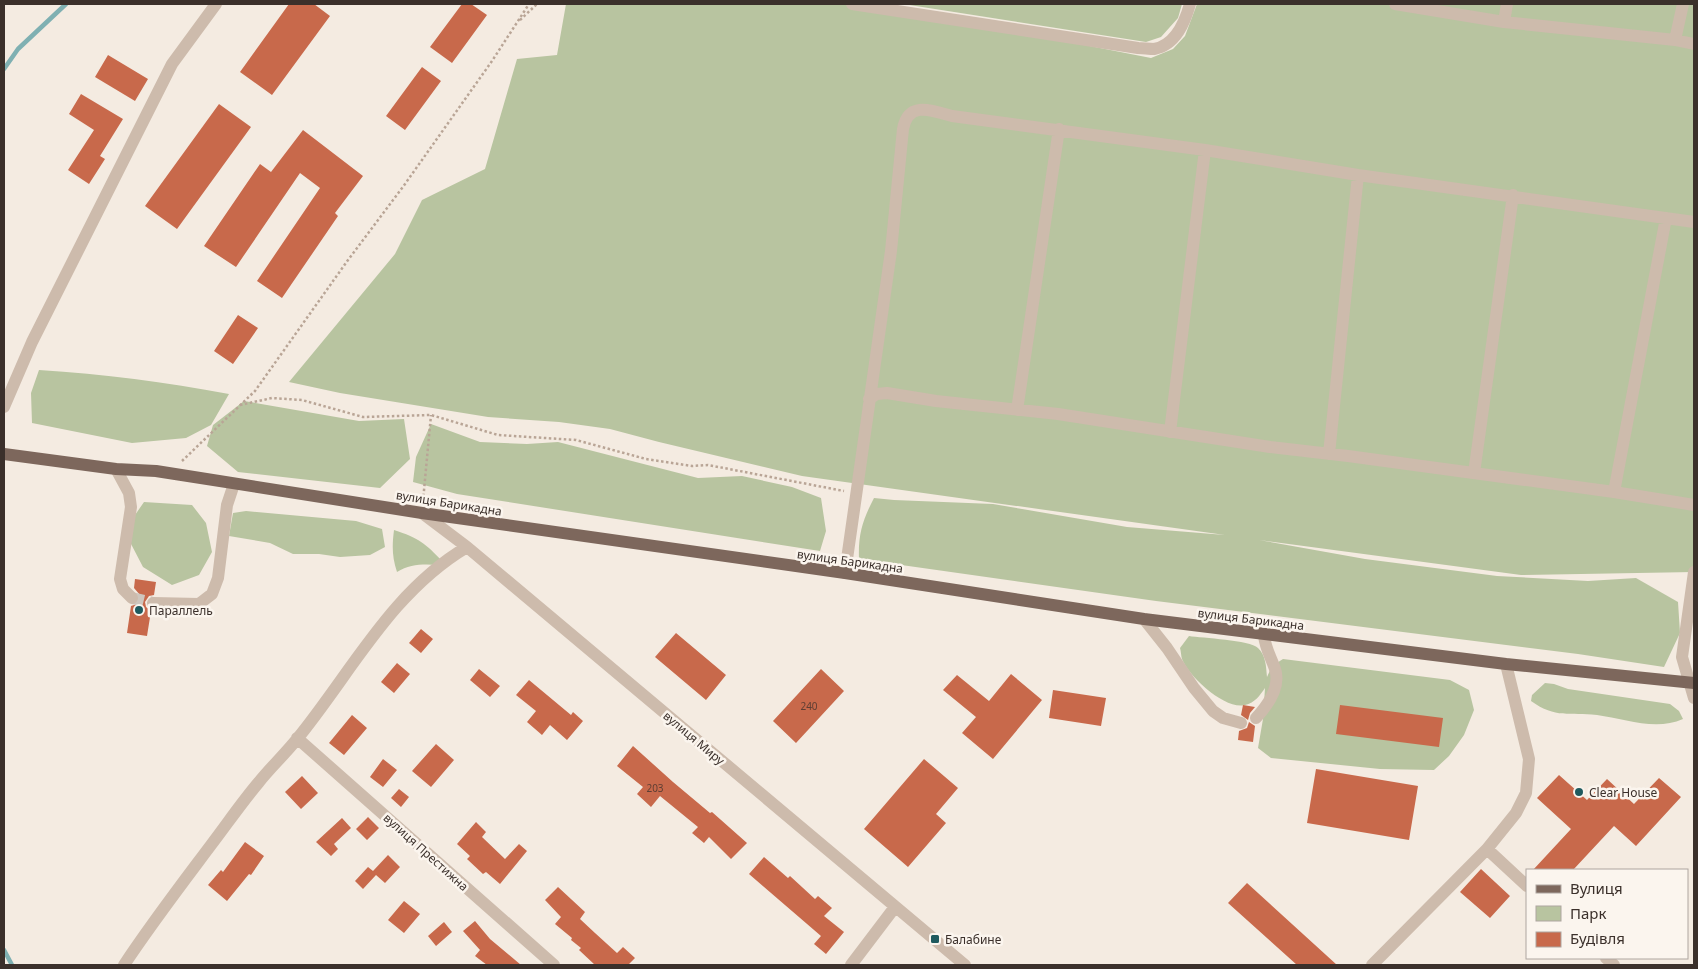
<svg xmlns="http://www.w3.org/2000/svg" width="1698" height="969" font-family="'Noto Sans',sans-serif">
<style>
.green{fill:#b8c4a0}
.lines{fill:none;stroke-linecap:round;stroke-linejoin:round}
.stream{stroke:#7fb0b2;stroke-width:4.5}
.building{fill:#c8694b}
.minor-tunnel{stroke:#cfc6bd;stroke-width:12;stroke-dasharray:12 6;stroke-linecap:butt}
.path{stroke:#b9a596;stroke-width:2.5;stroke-dasharray:2.5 2.5;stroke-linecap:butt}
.minor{stroke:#cdbbac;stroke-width:12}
.major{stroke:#7d675c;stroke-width:12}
.poi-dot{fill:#1f5a5e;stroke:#fbf5ee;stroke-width:2}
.labels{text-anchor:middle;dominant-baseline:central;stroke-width:5;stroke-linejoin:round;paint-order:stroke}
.number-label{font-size:10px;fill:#5e3e33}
.street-label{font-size:12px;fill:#3b302b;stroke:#fbf5ee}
.poi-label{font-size:12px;fill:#3b302b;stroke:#fbf5ee;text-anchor:start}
</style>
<rect width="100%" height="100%" fill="#f4ebe1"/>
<path class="green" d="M566,4H877L1151,58L1173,49L1185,36L1197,4H1694V572L1521,575L1259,540L1365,559L1497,576L1588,581L1636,578L1678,602L1680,633L1664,667L1578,654L1156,601L859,559C858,534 863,519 874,498L894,500L993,504L1127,527L1225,535L802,476L659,442L610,429L559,422L488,417L340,393L289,382L395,254L422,200L485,169L517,59L557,55Z
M903,4H1182L1178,18L1161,37L1146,42Z
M39,370C104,374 165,382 229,394L211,425L186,438L132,443L32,423L31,393Z
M244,401L359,421L404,419L410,459L380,488L238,472L207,446L213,425Z
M431,424L480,442L527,444L558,442L698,478L742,476L792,487L821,498L826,531L820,551L457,494L413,482L416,457Z
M144,502L192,505L206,523L212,552L199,575L172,585L143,567L130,542L135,515Z
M246,511L356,521L382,529L385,547L370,555L340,557L319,554H293L270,543L229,536L233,513Z
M394,530C419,538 425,543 443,562L438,565C423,564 410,564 397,572C392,557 392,546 394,530Z
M1189,636C1202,638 1250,640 1258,648C1266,656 1266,666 1267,677L1272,666L1283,659L1450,680L1469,690L1474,710L1464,735L1449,756L1434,770L1380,769L1271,758L1258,748L1263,719L1265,688C1260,695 1255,703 1245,705C1225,710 1189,677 1182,659C1181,656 1181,651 1180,648Z
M1545,683L1554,684L1568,689L1670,704L1679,711L1683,719C1656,731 1625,719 1597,715C1569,712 1556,719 1531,701L1532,695Z"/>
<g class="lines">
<path class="stream" d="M4,69L18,49L66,4
M4,950L12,965"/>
</g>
<path class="building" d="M289,4H314L330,16L272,95L240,72Z
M462,4H471L487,15L452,63L430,47Z
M108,55L148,79L135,101L95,77Z
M422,67L441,81L405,130L386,116Z
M81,94L123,119L100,156L105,159L89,184L68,170L94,130L69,114Z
M219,104L251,127L177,229L145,206Z
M303,130L363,176L335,213L338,216L282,298L257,281L320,188L300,173L236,267L204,246L260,164L271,172Z
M238,315L258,328L233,364L214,351Z
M135,579L156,582L154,595L149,596L145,602L146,607L151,611L147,636L127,633L131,606L137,604L140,600V595L134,588Z
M421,629L433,639L421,653L409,643Z
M676,633L726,675L706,700L655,657Z
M397,663L410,674L394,693L381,682Z
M479,669L500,686L490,697L470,680Z
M821,669L844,691L796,743L773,721Z
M1011,674L1042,700L993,759L962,733L976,717L943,690L957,675L989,701Z
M529,680L571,715L573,712L583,721L567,740L550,725L542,735L527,722L536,711L516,695Z
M1053,690L1106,698L1101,726L1049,718Z
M1243,705L1255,707L1250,713L1248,720L1241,715Z
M1340,705L1443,718L1439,747L1336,734Z
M352,715L367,728L344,755L329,743Z
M1249,722L1255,726L1253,742L1238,740L1239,731L1247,728Z
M436,744L454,760L431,787L412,771Z
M633,746L673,782L710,813L712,812L747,843L731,859L709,837L704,843L692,833L698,827L660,796L651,807L637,794L643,787L617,766Z
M383,759L397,770L383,787L370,777Z
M924,759L958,788L936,814L946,823L908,867L864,829Z
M1316,769L1418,786L1409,840L1307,823Z
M1559,775L1587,800L1607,779L1634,804L1659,778L1681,797L1636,846L1614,826L1573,870H1533L1571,829L1537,798Z
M302,776L318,793L301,809L285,792Z
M399,789L409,797L401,807L391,798Z
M368,817L379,828L367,840L356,829Z
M342,818L351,828L334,844L338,849L331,856L316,842Z
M476,822L486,832L482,837L505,859L519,844L527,851L500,884L486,872L483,874L467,859L470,856L457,844Z
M245,842L264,856L251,875L249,874L227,901L208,885L221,870L223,872Z
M388,855L400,867L385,883L376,875L363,889L355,881L368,867L373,871Z
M764,857L788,878L790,876L815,899L818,896L832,908L824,916L844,932L826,954L814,944L821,936L749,874Z
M1481,869L1510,896L1490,918L1460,892Z
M1247,883L1337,965H1297L1228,903Z
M558,887L585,912L580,919L595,933L617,953L623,947L635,958L629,964L631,965H595L579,950L581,948L571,940L572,938L555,924L561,917L545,900Z
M404,901L420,914L404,933L388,920Z
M475,921L490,939L521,965H487L475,956L480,950L463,931Z
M444,922L452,932L436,946L428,936Z"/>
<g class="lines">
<path class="minor-tunnel" d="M132,598L153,603"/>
<path class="path" d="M520,20L537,4
M240,405L272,398L302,400L363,417L431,415L498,435L576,440L646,459L692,466L708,465L844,491
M182,461L255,391L348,260L405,184L492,61L529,4
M423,501L431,415"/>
<path class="minor" d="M852,4L1138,48C1143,48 1149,49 1154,49C1176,45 1185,22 1190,4
M1395,4L1504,22L1675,40L1694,44
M1504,22L1507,4
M1675,40L1683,4
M869,399L877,394L887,393L936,401L1058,414L1270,447L1348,456L1614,492L1694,505
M4,407L32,342L172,64L216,4
M1017,410L1059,129
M1170,432L1205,150
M1329,454L1358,175
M116,469L129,493L131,507L120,579L123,589L132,598
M1474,473L1513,195
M1614,492L1666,218
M422,513L467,547L965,965
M1694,572L1682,657L1694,698
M845,573L891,251L903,129C908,101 931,110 952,116L1205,150L1358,175L1694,222
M153,603L199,604L212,594L218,578L227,505L234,484
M1144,619L1167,648L1194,688L1213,711L1223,718L1241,723
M1256,718C1268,705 1281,687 1275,669C1271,657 1265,648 1264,635
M297,738L554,965
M1487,849L1527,886
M1606,958L1614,965
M124,965C151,924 181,885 211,845C227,824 242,802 259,782C271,767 285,754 297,739C351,673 391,592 467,547
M851,965L895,907
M1372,965L1487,849L1516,813L1526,793L1529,759L1506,664"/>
<path class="major" d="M4,454L116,469L156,471L422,513L845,573L1144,619L1506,664L1694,683"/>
</g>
<g class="poi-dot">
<circle cx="139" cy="610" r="5"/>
<circle cx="1579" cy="792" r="5"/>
<rect x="930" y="934" width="10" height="10" rx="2.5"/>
</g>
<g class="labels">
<g class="number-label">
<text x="809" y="706">240</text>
<text x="655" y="788">203</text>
</g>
<g class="street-label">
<text transform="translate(449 503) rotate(9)">вулиця Барикадна</text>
<text transform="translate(850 561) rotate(8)">вулиця Барикадна</text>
<text transform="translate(1251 619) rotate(7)">вулиця Барикадна</text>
<text transform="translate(694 738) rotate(40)">вулиця Миру</text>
<text transform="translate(426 852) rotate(42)">вулиця Престижна</text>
</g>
<g class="poi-label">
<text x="149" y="610">Параллель</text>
<text x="1589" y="792">Clear House</text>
<text x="945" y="939">Балабине</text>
</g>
</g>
<rect width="1698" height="969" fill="none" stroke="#3b302b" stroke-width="10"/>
<rect x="1526" y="869" width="162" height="90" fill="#fbf5ee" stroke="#aea6a0"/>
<rect x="1536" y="885" width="25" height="8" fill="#7d675c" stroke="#aea6a0"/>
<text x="1570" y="894" font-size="15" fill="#3b302b">Вулиця</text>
<rect x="1536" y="906" width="25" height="15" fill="#b8c4a0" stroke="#aea6a0"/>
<text x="1570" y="919" font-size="15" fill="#3b302b">Парк</text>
<rect x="1536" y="932" width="25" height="15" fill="#c8694b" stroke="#aea6a0"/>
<text x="1570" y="944" font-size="15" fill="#3b302b">Будівля</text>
</svg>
